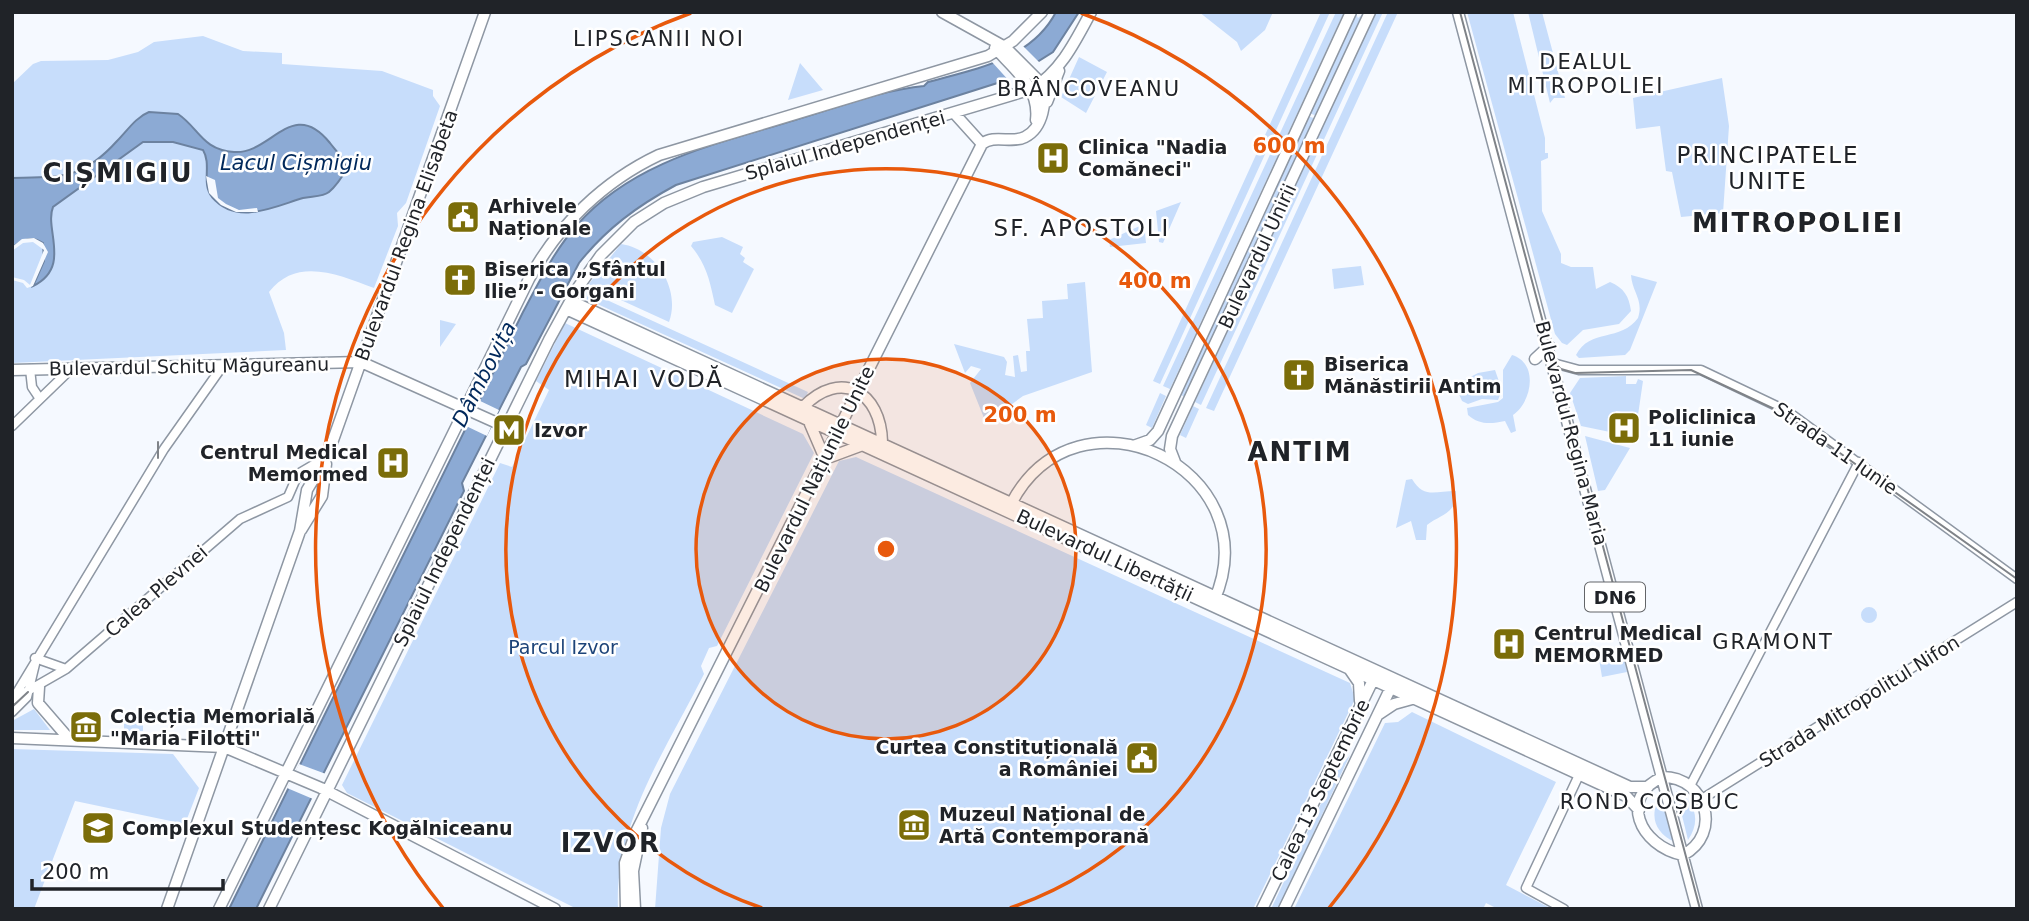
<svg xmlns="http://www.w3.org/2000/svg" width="2029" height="921" font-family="'DejaVu Sans',sans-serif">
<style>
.green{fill:#c7ddfb}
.water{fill:#8caad4;stroke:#6c82a0;stroke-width:2}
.pier{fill:#f5f9ff}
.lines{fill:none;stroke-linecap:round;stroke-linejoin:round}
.minor-casing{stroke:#8e97a3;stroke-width:11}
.major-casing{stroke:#8e97a3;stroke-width:13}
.minor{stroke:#fff;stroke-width:8}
.major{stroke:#fff;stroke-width:10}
.tram{stroke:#7f8388;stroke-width:2}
.ring{fill:none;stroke:#e8590c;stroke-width:3.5}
.labels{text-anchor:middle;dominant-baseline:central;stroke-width:5;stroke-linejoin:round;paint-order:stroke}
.shield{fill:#fff;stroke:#636568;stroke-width:2}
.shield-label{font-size:18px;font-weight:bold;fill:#202328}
.street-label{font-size:19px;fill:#202328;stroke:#fff}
.poi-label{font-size:19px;font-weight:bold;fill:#202328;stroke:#fff;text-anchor:start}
.park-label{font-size:19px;fill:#1d4479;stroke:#fff}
.neighbourhood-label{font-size:21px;letter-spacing:2px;fill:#202328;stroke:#fff}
.water-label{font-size:21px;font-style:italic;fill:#00285b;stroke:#fff}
.quarter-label{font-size:23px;letter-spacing:2px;fill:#202328;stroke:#fff}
.district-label{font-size:26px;font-weight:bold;letter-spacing:2px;fill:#202328;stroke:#fff}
.centre{fill:#e8590c;stroke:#fff;stroke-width:3.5}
.ring-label{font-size:21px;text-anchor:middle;font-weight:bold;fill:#e8590c;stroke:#fff;stroke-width:5;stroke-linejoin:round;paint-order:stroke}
</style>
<rect width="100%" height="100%" fill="#f5f9ff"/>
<path class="green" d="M1199,12H1273L1265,30L1241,51L1237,42Z
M1321,12H1330L1160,384L1153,381Z
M1336,12H1344L1170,389L1163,386Z
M1355,12L1358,18L1365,12L1317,116L1309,113Z
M1375,12H1383L1201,405L1195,402Z
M1388,12H1398L1214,411L1206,408Z
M1467,12H1513L1545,138V153H1548V158L1541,161L1542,211L1561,254V263L1571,267H1593L1596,289L1610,282C1624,288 1629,296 1631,311L1619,324L1583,330L1567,345L1562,343L1555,334Z
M1528,12H1542L1565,98H1554L1550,103Z
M203,36L243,51L282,53V64L382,71L433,90V96L440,106L406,203L397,213L398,226L374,288C339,275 297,256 269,292L284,333L286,350L12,363V84L33,64L41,61L108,60L138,52L154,42Z
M1079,57L1107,72L1086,113L1061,97Z
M800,63L823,90L788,100Z
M1722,78L1729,126L1723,213L1681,217L1672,172L1666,171L1660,126L1636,129L1633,98Z
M1308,116L1316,119L1187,398L1179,394Z
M1181,202L1163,243L1159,242L1156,211Z
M1144,224L1146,243L1110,247L1109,240Z
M722,237L743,247L740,254L745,258L743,262L754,269L732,313L715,305C710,282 707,265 691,246L693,242Z
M621,244C656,249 681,289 669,322L588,285Z
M1361,266L1364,285L1334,289L1332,269Z
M1631,275L1657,282L1630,350L1625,355L1579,358L1576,355C1590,328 1621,342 1638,318C1644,300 1632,292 1631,275Z
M1085,282L1092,372L1023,396L990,420L984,418L970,383L981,369L971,366L965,373L954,344L1004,357L1007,362L1005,375L1015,377L1013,356L1018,355L1021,372L1027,371L1026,351H1030L1027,319L1043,318L1042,301L1068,299L1067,284Z
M585,290L808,392L805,399L582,297Z
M440,320L456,324L440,347Z
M565,323L803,434L814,453L717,646L709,648L701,666L704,674C667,748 614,823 618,909H577L347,793L342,785L500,463L512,467L549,390L536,381Z
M1512,355C1539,363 1532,402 1513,415L1516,431L1511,433L1505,421C1491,424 1479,425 1468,415L1467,408L1498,402L1503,398V370Z
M1495,370L1502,390L1498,400L1482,399L1468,404L1462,401L1455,385L1478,373Z
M1626,376V384H1636L1638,379L1643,381L1638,415L1616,411L1610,432L1581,426L1570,393L1580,378Z
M1160,393L1166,396L1152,428L1146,425Z
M1193,406L1199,409L1186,438L1180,435Z
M1585,436L1630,448L1605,490L1598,491Z
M856,457L1350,683L1355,699L1253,909H655L661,828L670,794L839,461Z
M1412,479C1424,499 1435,491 1456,491C1457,514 1441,514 1427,525L1426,540H1416L1411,521L1396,528L1406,480Z
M1861 615a8 8 0 1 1 16 0a8 8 0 1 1-16 0Z
M1623,654L1627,672L1602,677L1599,659Z
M34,709L50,730H12V721Z
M1412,712L1556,782L1506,885L1552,909H1498L1486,903L1483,909H1294L1385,723L1398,722Z
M124,718L143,719V731H124Z
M12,749L173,754L199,788L185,824L75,801L34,909H12Z
M1350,755L1278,909H1271L1336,772Z
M1676,791C1696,801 1701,822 1688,840Z
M1662,795L1675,842C1654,833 1648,813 1662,795Z"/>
<path class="water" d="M1056,12H1079L1053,52L1010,79L676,185C637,206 606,229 579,263L526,364L521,367L462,483L464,491L256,909H229L523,312C539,282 554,251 577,225C633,161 717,144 795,120C837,108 881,90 924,86L928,82C975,69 1031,60 1056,12Z
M149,112L178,114C199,128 202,150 234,152C271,155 292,96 330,143C336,151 346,160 346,170C342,177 336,186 329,192C323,197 311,196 303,198C273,207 237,226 212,197C201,183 212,165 203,150L173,142H143L53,207C44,229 72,267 33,286L44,261L43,243C31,235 24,240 12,247V178C60,177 82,180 117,141C127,131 136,117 149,112Z"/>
<path class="pier" d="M1023,46L1042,65L1011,83L992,62Z
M206,176L215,180L218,198L226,204L239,210L257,208L258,212H236L221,205L209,193Z
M34,238L43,243L48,252L33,286L27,288L23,283L12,280V277L24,280L30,285L44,250L33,242L23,243L12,251V247L22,239Z
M476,399L499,410L487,436L464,425Z
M299,764L326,774L313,799L287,788Z"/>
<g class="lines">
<defs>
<path id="minor" d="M1553,363L1579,370H1701L1787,411L2017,579
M30,369L32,387L40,399
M12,426L73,367
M35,658L66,669
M13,699L164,449L224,364
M12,700L66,669L240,519L288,497L298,474L327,457
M12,712L27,697L35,664
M1690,786L1859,462
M1702,799L2017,602
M1564,909L1526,888L1579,775"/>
<path id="major" d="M942,12L1005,47L1041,83C1048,100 1043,128 1025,137C1012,144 994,134 982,144
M1458,12L1697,909
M995,48C1015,70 1040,88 1036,120
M1047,102L1059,71
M954,113L982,144
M571,301L1630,787H1648
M566,309L1626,796L1639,810
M1535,359L1549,346
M12,370L361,362L506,427
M803,407C841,368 881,392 882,442
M810,424L825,459
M1136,445L1150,440L1158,431L1351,12
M825,459L860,446
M1175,462L1170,449L1172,436L1370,12
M1011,504C1077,376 1272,468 1214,601
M301,530L322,496L326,464
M1350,670L1359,683L1360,701
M39,687L38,703L70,740
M1379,714L1394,704L1412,699
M12,738L224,747L321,788L555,909
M1663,777C1706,777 1723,834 1683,855C1639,846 1618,796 1663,777Z
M167,909L300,531L307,490L327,457L485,12
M219,909L529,279C558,225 604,181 659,155L988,56L1013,41L1042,12
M269,909L549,340L577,289L601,255L634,222L664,203L703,187L1032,89C1061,71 1075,42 1091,12
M626,909L625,863L636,832L982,144
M635,909L633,871L642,828
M1262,909L1375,676
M1284,909L1392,685"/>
</defs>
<use href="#minor" class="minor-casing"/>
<use href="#major" class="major-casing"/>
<use href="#minor" class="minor"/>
<use href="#major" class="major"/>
<path class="tram" d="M1460,12L1700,909
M1551,360L1561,369L1575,373L1691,370L1785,414L2017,579
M158,442V458
M12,707L28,692"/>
</g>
<circle cx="886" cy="549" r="190" fill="#e8590c" fill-opacity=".12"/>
<g class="ring">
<circle cx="886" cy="549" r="190"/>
<path d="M762 908A380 380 0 1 1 1010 908"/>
<path d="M443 908A570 570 0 0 1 691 13M1081 13A570 570 0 0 1 1329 908"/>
</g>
<defs>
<symbol id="hospital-square" viewBox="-11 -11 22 22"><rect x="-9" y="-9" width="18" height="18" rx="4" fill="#7b6d09" stroke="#fff"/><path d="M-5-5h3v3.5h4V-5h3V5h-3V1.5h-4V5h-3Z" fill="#fff"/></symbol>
<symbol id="civic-square" viewBox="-11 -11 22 22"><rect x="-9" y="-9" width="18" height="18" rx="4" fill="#7b6d09" stroke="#fff"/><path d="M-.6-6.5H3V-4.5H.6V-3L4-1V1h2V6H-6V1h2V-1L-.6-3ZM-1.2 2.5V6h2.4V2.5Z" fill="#fff"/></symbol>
<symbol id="church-square" viewBox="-11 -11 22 22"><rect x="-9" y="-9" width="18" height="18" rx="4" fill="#7b6d09" stroke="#fff"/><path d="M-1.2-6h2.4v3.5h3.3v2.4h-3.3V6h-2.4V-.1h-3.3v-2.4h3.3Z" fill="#fff"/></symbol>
<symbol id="metro-square" viewBox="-11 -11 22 22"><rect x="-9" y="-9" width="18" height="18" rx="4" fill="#7b6d09" stroke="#fff"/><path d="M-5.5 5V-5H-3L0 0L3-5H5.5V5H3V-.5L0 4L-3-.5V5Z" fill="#fff"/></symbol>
<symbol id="museum-square" viewBox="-11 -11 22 22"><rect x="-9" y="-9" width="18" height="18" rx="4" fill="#7b6d09" stroke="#fff"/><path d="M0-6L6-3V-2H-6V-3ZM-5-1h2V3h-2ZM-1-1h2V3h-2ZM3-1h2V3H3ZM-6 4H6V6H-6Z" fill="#fff"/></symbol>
<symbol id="university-square" viewBox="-11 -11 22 22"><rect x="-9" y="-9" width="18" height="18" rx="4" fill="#7b6d09" stroke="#fff"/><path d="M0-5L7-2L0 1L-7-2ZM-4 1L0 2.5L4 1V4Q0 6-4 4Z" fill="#fff"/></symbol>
</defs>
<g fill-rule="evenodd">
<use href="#hospital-square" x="1034" y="139" width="38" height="38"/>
<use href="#civic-square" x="444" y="198" width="38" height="38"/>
<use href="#church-square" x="441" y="261" width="38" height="38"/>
<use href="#church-square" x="1280" y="356" width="38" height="38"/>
<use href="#hospital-square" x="1605" y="409" width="38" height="38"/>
<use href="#metro-square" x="490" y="411" width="38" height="38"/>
<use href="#hospital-square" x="374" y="444" width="38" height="38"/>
<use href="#hospital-square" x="1490" y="625" width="38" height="38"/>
<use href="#museum-square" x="67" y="708" width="38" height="38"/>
<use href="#civic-square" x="1123" y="739" width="38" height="38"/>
<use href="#museum-square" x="895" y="806" width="38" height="38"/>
<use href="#university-square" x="79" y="809" width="38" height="38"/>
</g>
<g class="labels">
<rect class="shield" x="1585" y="582.5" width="60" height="29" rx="5"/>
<g class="shield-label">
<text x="1615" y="597">DN6</text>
</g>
<g class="street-label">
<text transform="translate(845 145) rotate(-16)">Splaiul Independenței</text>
<text transform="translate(406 235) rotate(-70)">Bulevardul Regina Elisabeta</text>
<text transform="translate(1257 256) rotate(-65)">Bulevardul Unirii</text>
<text transform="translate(189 366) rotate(-1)">Bulevardul Schitu Măgureanu</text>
<text transform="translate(1572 433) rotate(75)">Bulevardul Regina Maria</text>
<text transform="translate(1836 448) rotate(35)">Strada 11 Iunie</text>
<text transform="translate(814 479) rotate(-64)">Bulevardul Națiunile Unite</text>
<text transform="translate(444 552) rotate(-64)">Splaiul Independenței</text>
<text transform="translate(1105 555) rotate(25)">Bulevardul Libertății</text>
<text transform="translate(156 591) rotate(-41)">Calea Plevnei</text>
<text transform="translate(1859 701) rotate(-32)">Strada Mitropolitul Nifon</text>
<text transform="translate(1320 790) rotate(-64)">Calea 13 Septembrie</text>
</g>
<g class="poi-label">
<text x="1078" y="147">Clinica "Nadia<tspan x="1078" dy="22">Comăneci"</tspan></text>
<text x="488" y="206">Arhivele<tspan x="488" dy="22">Naționale</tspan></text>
<text x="484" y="269">Biserica „Sfântul<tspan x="484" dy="22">Ilie” - Gorgani</tspan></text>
<text x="1324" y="364">Biserica<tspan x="1324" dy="22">Mănăstirii Antim</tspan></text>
<text x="1648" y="417">Policlinica<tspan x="1648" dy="22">11 iunie</tspan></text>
<text x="534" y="430">Izvor</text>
<text x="368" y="452" text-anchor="end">Centrul Medical<tspan x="368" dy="22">Memormed</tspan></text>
<text x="1534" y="633">Centrul Medical<tspan x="1534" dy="22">MEMORMED</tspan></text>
<text x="110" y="716">Colecția Memorială<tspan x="110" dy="22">"Maria Filotti"</tspan></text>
<text x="1118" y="747" text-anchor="end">Curtea Constituțională<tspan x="1118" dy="22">a României</tspan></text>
<text x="939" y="814">Muzeul Național de<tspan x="939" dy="22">Artă Contemporană</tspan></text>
<text x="122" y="828">Complexul Studențesc Kogălniceanu</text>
</g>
<g class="park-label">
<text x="563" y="647">Parcul Izvor</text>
</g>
<g class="neighbourhood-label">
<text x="659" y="39">LIPSCANII NOI</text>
<text x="1586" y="62">DEALUL<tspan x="1586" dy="24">MITROPOLIEI</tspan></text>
<text x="1089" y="89">BRÂNCOVEANU</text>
<text x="1773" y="642">GRAMONT</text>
<text x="1650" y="802">ROND COȘBUC</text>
</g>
<g class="water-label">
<text x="296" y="163">Lacul Cișmigiu</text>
<text transform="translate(484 374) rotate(-63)">Dâmbovița</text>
</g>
<g class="quarter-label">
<text x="1768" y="155">PRINCIPATELE<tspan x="1768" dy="26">UNITE</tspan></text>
<text x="1082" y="228">SF. APOSTOLI</text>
<text x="644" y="379">MIHAI VODĂ</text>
</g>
<g class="district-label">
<text x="118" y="173">CIȘMIGIU</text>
<text x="1798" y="223">MITROPOLIEI</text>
<text x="1300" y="452">ANTIM</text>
<text x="611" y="843">IZVOR</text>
</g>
</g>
<circle cx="886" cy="549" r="10" class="centre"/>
<g class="ring-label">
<text x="1289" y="153">600 m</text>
<text x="1155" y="288">400 m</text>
<text x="1020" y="422">200 m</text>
</g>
<rect width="2029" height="921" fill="none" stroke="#202328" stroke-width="28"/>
<path d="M32 879v10h191v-10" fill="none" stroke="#202328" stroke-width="3.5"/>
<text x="42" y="879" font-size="21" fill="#202328" stroke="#ffffff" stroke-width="5" paint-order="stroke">200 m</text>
</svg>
